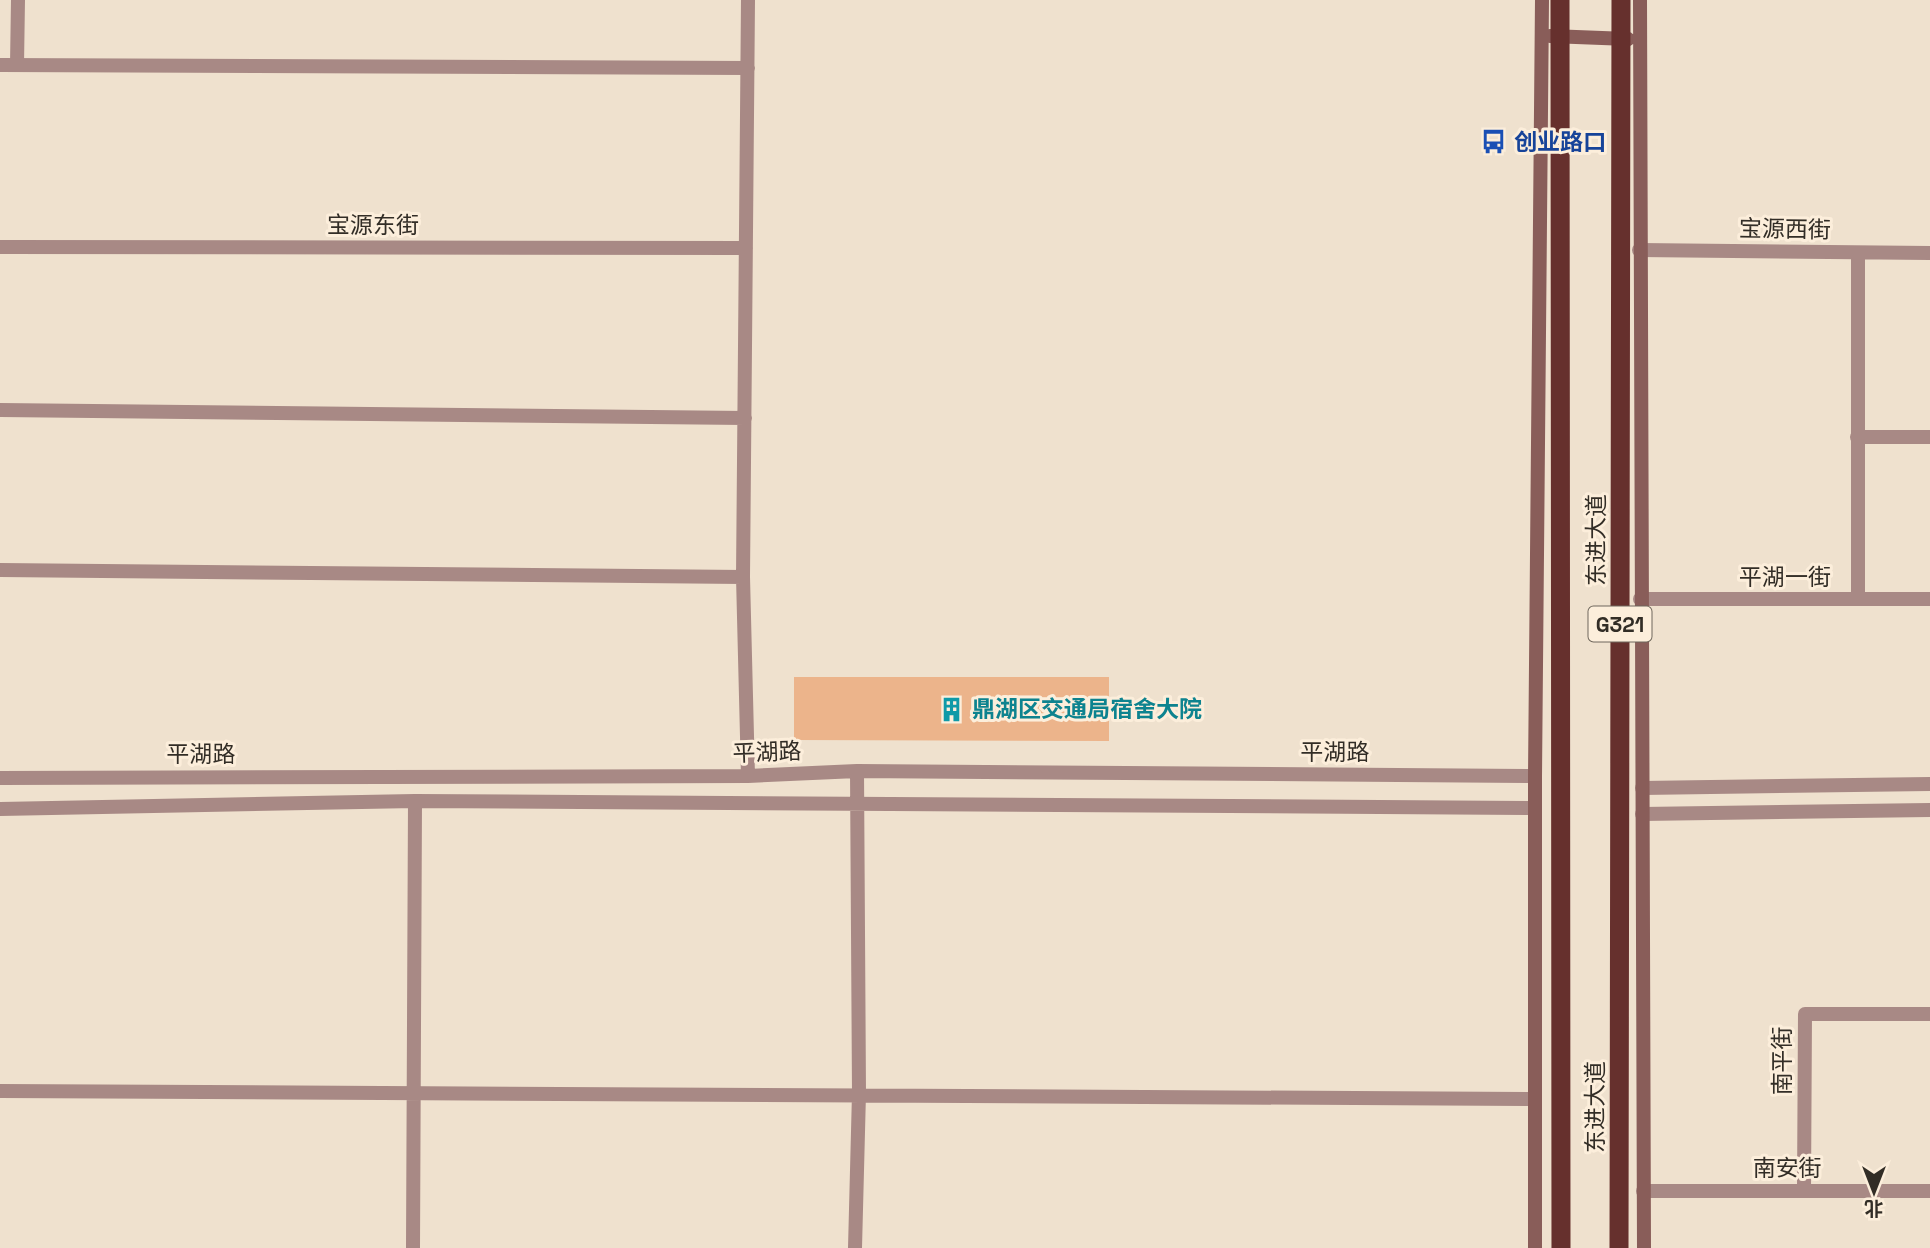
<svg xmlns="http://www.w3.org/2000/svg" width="1930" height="1248" font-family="'Space Grotesk','Noto Sans SC',sans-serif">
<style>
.building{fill:#ecb48b}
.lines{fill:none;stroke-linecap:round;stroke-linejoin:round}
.minor{stroke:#a88985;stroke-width:14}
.secondary{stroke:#895d59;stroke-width:14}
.trunk{stroke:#66302d;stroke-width:19}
.labels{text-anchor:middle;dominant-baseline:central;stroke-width:6;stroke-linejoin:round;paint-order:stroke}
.shield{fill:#fceedb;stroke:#6f675c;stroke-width:2}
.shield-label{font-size:21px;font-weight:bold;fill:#322d26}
.transit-label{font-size:23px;font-weight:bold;fill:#164399;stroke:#fceedb;text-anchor:start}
.street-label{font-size:23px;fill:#322d26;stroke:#fceedb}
.culture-label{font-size:23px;font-weight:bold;fill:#0d838f;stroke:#fceedb;text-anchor:start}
</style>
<rect width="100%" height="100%" fill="#efe1ce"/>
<path class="building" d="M794,677H1109V741L794,740Z"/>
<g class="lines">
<path class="minor" d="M0,65L748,68
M17,65L18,0
M0,247L746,248
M1639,250L1930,253
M0,410L745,418
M1857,437H1930
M0,570L743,577
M1640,599H1930
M1858,599V253
M748,776L743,577L748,0
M0,778L748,776L857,771L1535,776
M1642,788L1930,784
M0,809L415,801L1535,808
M1642,814L1930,810
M0,1091L1535,1099
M1643,1191H1930
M1804,1191L1805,1014H1930
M413,1248L415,801
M855,1248L859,1093L857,771"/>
<path class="secondary" d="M1640,0L1644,1248
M1550,36L1628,39
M1535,1248V776L1542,0"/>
<path class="trunk" d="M1560,0L1561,1248
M1619,1248L1621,0"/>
</g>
<defs>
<symbol id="bus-bare" viewBox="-9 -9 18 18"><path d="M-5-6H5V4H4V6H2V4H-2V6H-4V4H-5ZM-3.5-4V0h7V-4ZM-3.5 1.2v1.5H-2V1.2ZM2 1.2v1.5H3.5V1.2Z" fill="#1a4fb4" stroke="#fceedb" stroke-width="2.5" paint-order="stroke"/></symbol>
<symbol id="building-bare" viewBox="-9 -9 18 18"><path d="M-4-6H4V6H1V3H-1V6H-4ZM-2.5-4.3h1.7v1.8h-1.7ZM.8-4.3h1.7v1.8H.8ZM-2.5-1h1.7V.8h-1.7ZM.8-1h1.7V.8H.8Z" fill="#0f9aa8" stroke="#fceedb" stroke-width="2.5" paint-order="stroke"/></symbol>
</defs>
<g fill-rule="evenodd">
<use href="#bus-bare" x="1476" y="124" width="35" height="35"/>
<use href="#building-bare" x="934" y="692" width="35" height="35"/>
</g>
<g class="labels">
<rect class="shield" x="1588.5" y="606.5" width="63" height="35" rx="5"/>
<g class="shield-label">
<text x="1620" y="624">G321</text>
</g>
<g class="transit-label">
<text x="1514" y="142">创业路口</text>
</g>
<g class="street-label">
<text x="373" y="225">宝源东街</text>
<text transform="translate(1785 229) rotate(1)">宝源西街</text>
<text transform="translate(1596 540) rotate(-90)">东进大道</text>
<text x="1785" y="577">平湖一街</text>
<text transform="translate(767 752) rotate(-2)">平湖路</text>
<text x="1335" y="752">平湖路</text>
<text x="201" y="754">平湖路</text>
<text transform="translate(1782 1061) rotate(-90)">南平街</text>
<text transform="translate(1595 1107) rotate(-90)">东进大道</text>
<text x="1787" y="1168">南安街</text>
</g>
<g class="culture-label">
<text x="972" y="709">鼎湖区交通局宿舍大院</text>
</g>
</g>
<g transform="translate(1874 1192) rotate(180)" stroke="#fceedb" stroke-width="5" paint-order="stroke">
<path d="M0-5L12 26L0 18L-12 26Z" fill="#322d26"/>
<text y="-10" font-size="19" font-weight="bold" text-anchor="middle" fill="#322d26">北</text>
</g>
</svg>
